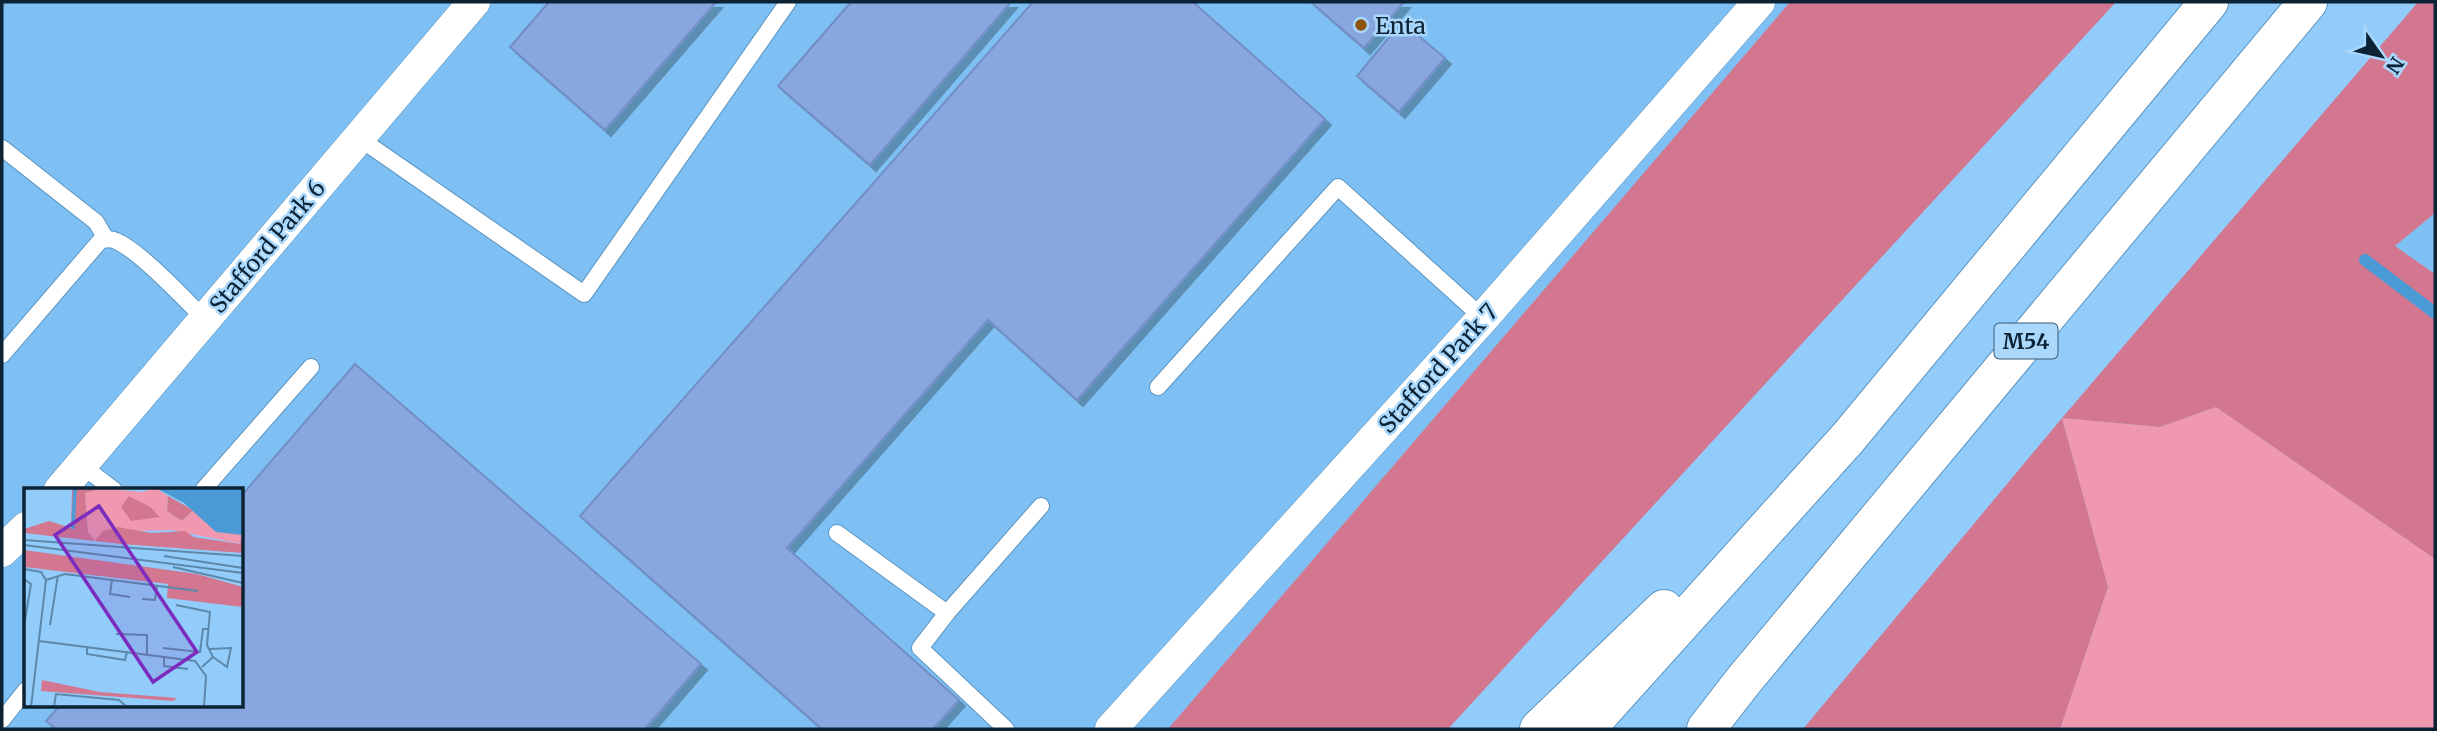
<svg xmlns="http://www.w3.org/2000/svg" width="2437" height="731" font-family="Merriweather,serif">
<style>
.built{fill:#7ec0f3;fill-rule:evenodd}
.green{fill:#ef98af}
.forest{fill:#d37791}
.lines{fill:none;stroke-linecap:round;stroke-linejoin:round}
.stream{stroke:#499ad5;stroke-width:12}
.building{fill:#89a7df;stroke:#728ec5;stroke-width:2;filter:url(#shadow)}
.lane-casing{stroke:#5b94c0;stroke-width:18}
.street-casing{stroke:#5b94c0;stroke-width:33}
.highway-casing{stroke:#5b94c0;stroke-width:40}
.lane{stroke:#fff;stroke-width:16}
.street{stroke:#fff;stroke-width:32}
.highway{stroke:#fff;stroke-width:38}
.poi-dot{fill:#8d530f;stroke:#aad8fd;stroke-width:2.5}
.labels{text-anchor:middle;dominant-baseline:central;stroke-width:5;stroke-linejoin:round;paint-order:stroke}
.shield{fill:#aad8fd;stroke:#3b5971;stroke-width:2}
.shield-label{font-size:21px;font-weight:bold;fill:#0b2335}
.poi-label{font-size:23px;fill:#0b2335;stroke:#aad8fd;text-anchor:start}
.street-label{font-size:23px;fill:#0b2335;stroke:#aad8fd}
.inset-river{fill:none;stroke:#499ad5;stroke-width:3.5}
.inset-road{fill:none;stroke:#5c88ab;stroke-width:2}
.view{fill:#7b2cbf;fill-opacity:0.15;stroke:#7b2cbf;stroke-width:3.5}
.inset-edge{fill:none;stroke:#0b2335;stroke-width:3.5}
</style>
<defs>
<filter id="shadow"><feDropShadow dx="6" dy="6" stdDeviation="0" flood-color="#0004"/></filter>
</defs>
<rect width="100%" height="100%" fill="#92ccfa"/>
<path class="built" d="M2,2H1790L1168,729H2ZM26,490H242V705H26Z
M2435,213V274L2395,246Z"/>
<path class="green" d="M2216,407L2435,559V729H2060L2108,587L2062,418L2160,427Z"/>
<path class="forest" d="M1790,2H2116L1448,729H1168Z
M2418,2H2435V213L2395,246L2435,274V559L2216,407L2160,427L2062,418L2108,587L2060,729H1803L2062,418Z"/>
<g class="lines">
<path class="stream" d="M2365,260L2435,313"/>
</g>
<path class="building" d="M549,2H716L605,130L510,47Z
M851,2H1011L870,165L778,86Z
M1033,2H1193L1325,119L1077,400L988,320L787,548L959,700L933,729H822L580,516Z
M1311,2H1404L1364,48Z
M1402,22L1445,58L1399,112L1357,76Z
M355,364L701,664L645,729H56L46,721L60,705H242V495Z"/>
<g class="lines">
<defs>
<path id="lane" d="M359,138L584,294L788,2
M2,148L96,222L106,239
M2,355L100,241C106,239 111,238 116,241C140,251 184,299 205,319
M1158,387L1338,187L1483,318
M81,465L114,490
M203,490L311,367
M837,533L947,613
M2,720L26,690
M1006,729L920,648L947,613L1041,506"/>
<path id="street" d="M60,490L474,2
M2,551L26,528
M1111,729L1483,318L1759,2"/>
<path id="highway" d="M1539,729L1664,609
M1586,729L1848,438L2209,2
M1706,729L1744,680L2308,2"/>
</defs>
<use href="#lane" class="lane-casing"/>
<use href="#street" class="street-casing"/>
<use href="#highway" class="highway-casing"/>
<use href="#lane" class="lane"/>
<use href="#street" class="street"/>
<use href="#highway" class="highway"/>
</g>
<circle class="poi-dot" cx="1361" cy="25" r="7"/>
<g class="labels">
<rect class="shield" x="1994.5" y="323.5" width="63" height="35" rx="5"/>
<g class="shield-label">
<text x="2026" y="341">M54</text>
</g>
<g class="poi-label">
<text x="1375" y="25">Enta</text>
</g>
<g class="street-label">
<text transform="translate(267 246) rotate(-50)">Stafford Park 6</text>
<text transform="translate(1438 368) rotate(-48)">Stafford Park 7</text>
</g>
</g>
<g transform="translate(24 488)">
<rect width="219" height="219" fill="#92ccfa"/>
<path d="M79,0L118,4L132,0L144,8L143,23L158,33L169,22L192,44L217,46V56L148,42L112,43L71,53L64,44L61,5Z" fill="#ef98af"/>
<path d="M48,0H79L61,5L64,44L71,53L79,43L94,39L127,45L161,43L170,49L216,56L219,47V65L97,56L0,45V41L25,33L47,40ZM105,8L126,19L136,29L107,33L97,19ZM144,8L169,22L158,33L143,23ZM0,62L173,86L219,99V119L143,110L144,96L0,79ZM18,192L76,204L153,210L149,213L17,203Z" fill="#d37791"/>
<path d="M132,0H219V47L192,44L160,15Z" fill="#499ad5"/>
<path class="inset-river" d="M49,41L51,0"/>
<path class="inset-road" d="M0,52L219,68M0,57L219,85M140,68L219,80M149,79L219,95M0,81L17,84L22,92M0,91L7,96L0,138M22,92L41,86L174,103M88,92L86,106L106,109M118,111L131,112L133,98M152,117L186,124L183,157L189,169L178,179M26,137L34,87M92,146L123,147V167M15,153L171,173L182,188L180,219M63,160V166L101,172L103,164M139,160L176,164L179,141H184M185,161L207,160L203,179L189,169M140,169V178L164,181M7,219L22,92M30,219L32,206L95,212L103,219"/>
<path class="view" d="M75,18L173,164L129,194L31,47Z"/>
<rect width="219" height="219" class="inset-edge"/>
</g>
<rect width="2437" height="731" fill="none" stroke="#0b2335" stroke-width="7"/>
<g transform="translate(2381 56) rotate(124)" stroke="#aad8fd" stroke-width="5" paint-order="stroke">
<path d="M0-5L12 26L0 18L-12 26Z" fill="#0b2335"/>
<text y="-10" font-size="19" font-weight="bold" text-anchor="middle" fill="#0b2335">N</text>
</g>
</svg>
